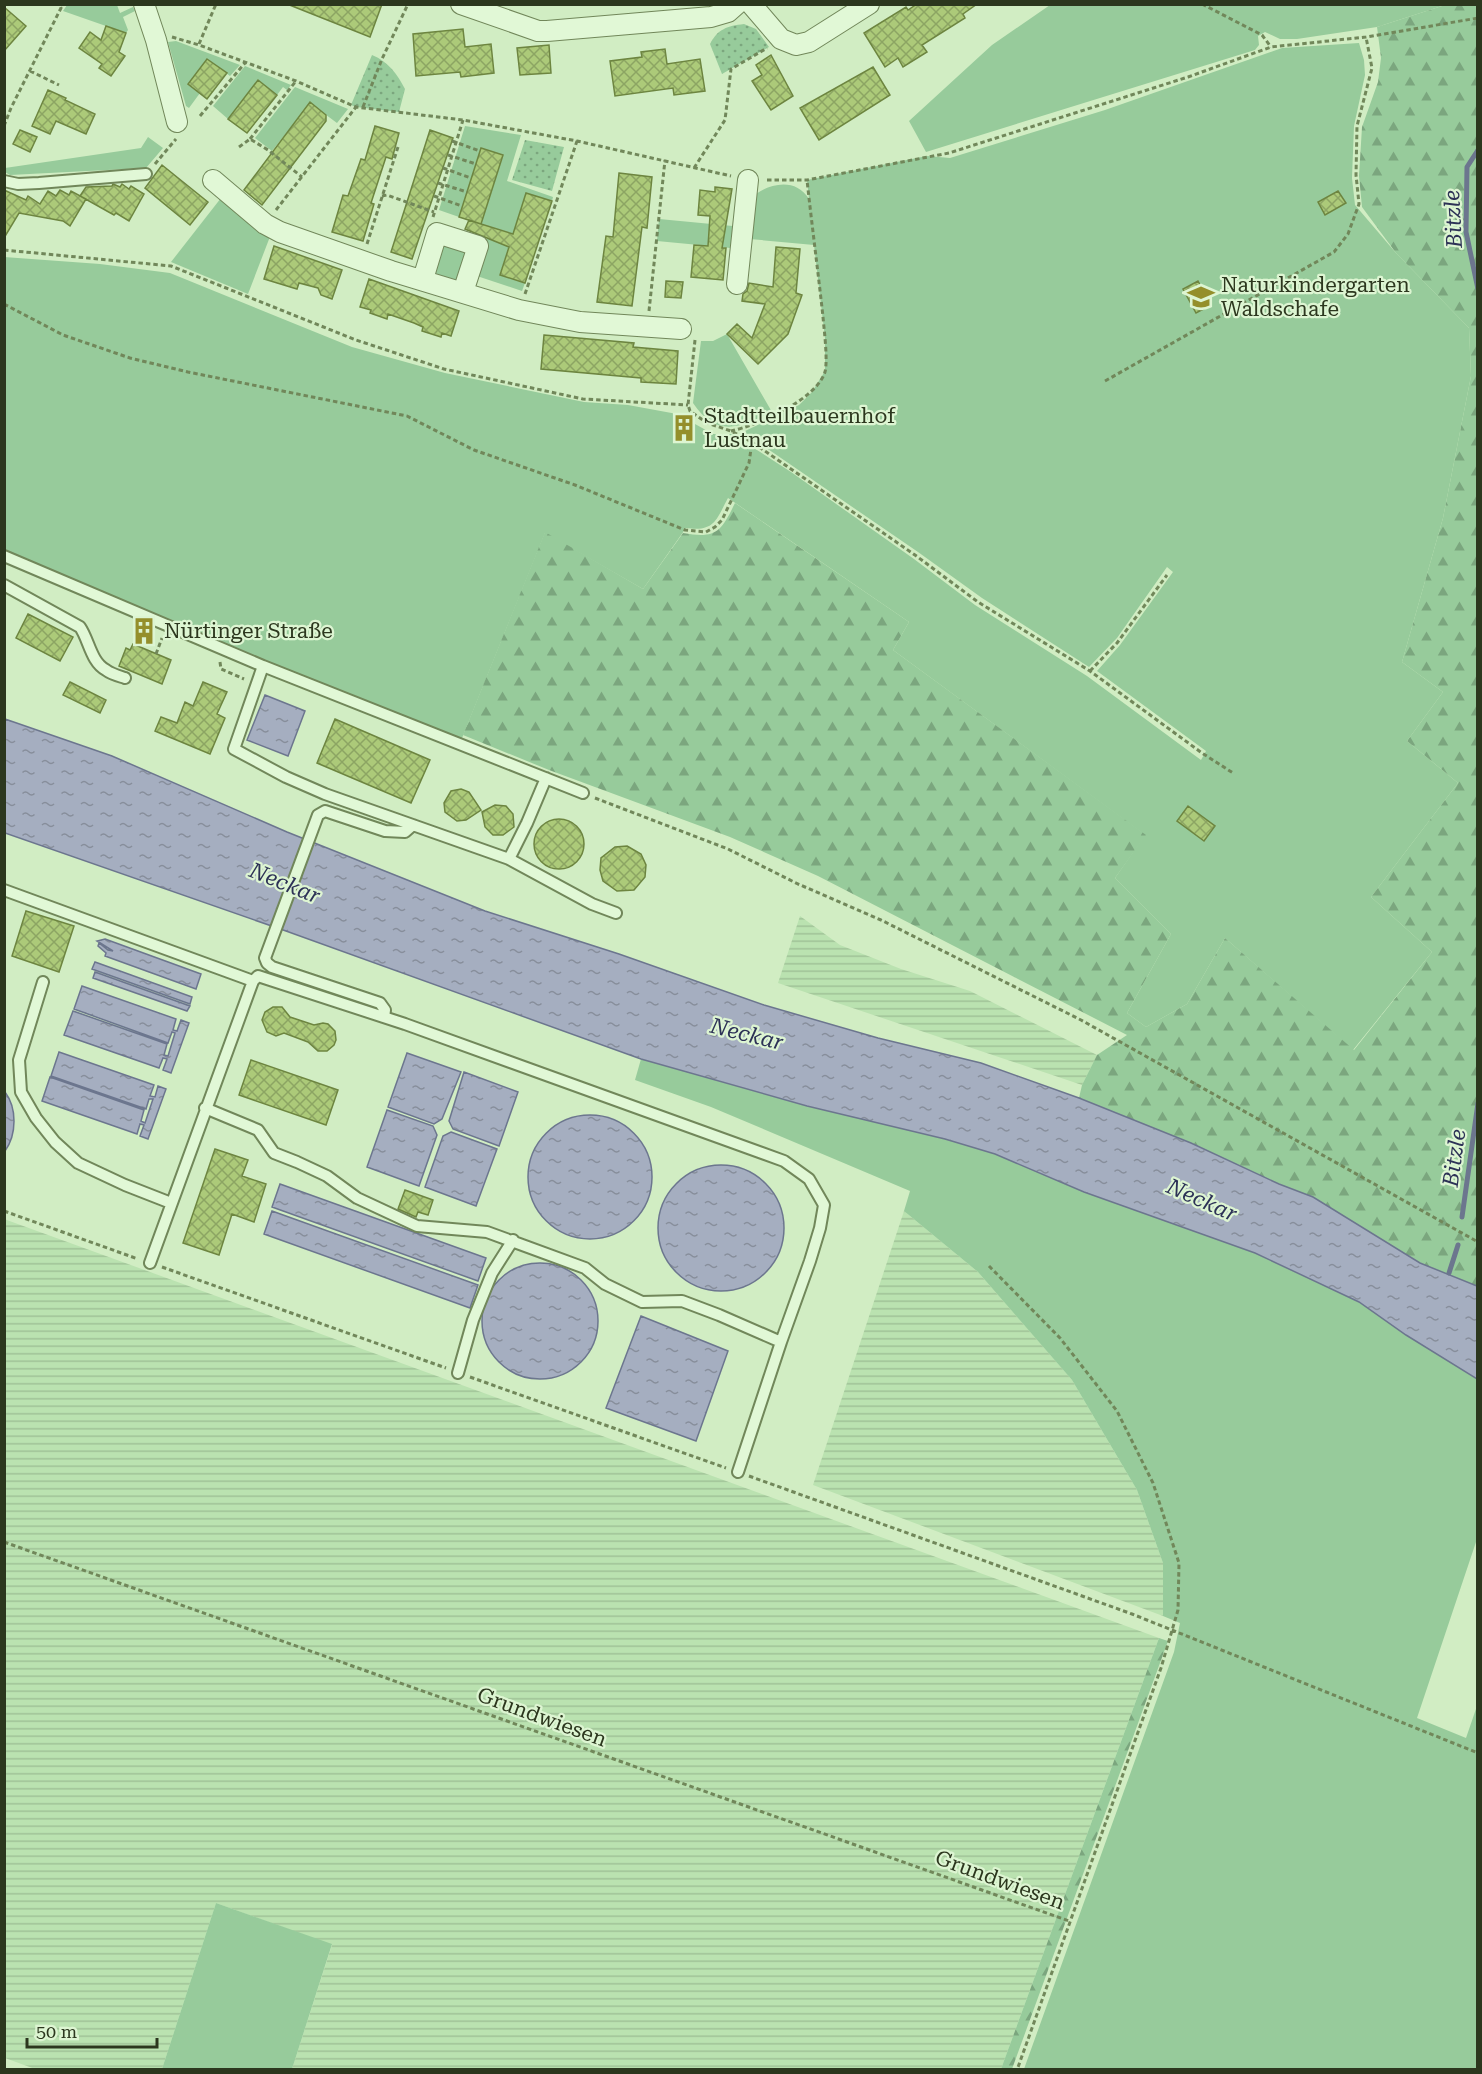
<svg xmlns="http://www.w3.org/2000/svg" width="1482" height="2074" font-family="'Roboto Serif',serif">
<style>
.farmland{fill:url(#farmland-rules)}
.green{fill:#97cb9b}
.forest{fill:url(#forest-firs)}
.park{fill:url(#park-dots)}
.water{fill:url(#water-ripples);stroke:#6c768e;stroke-width:1.5}
.lines{fill:none;stroke-linecap:round;stroke-linejoin:round}
.stream{stroke:#6c768e;stroke-width:5}
.building{fill:url(#building-cross-hatch);stroke:#6d8540;stroke-width:1.5}
.lane-casing{stroke:#71875a;stroke-width:14}
.street-casing{stroke:#71875a;stroke-width:22}
.path{stroke:#71875a;stroke-width:3;stroke-dasharray:4.5 3;stroke-linecap:butt}
.lane{stroke:#e1f8d6;stroke-width:10}
.street{stroke:#e1f8d6;stroke-width:20}
.labels{text-anchor:middle;dominant-baseline:central;stroke-width:4.5;stroke-linejoin:round;paint-order:stroke}
.poi-label{font-size:21px;fill:#2c371e;stroke:#ddf5d2;text-anchor:start}
.street-label{font-size:21px;fill:#2c371e;stroke:#ddf5d2}
.water-label{font-size:22px;font-style:italic;fill:#2d3256;stroke:#ddf5d2}
</style>
<defs>
<pattern id="farmland-rules" width="6" height="5" patternUnits="userSpaceOnUse" patternTransform="scale(1.5)"><rect width="6" height="5" fill="#bae2b0"/><path d="M0 2.5h6" fill="none" stroke="#a0c297"/></pattern>
<pattern id="forest-firs" width="22" height="20" patternUnits="userSpaceOnUse" patternTransform="scale(1.5)"><rect width="22" height="20" fill="#97cb9b"/><path d="M5 1l3.5 6h-7zM16 11l3.5 6h-7z" fill="#7ba67e"/></pattern>
<pattern id="park-dots" width="8" height="8" patternUnits="userSpaceOnUse" patternTransform="scale(1.5)"><rect width="8" height="8" fill="#97cb9b"/><path d="M2 2h.1M6 6h.1" fill="none" stroke="#7ba67e" stroke-width="1.8" stroke-linecap="round"/></pattern>
<pattern id="water-ripples" width="26" height="14" patternUnits="userSpaceOnUse" patternTransform="scale(1.5)"><rect width="26" height="14" fill="#a5aec0"/><path d="M2 4q2-2 4 0t4 0M15 11q2-2 4 0t4 0" fill="none" stroke="#878e9b"/></pattern>
<pattern id="building-cross-hatch" width="8" height="8" patternUnits="userSpaceOnUse" patternTransform="scale(1.5)"><rect width="8" height="8" fill="#acca79"/><path d="M0 0l8 8M0 8l8-8" fill="none" stroke="#8ca563"/></pattern>
</defs>
<rect width="100%" height="100%" fill="#d1edc3"/>
<path class="farmland" d="M800,916L840,945L901,969L970,991L1097,1055L1082,1085L778,983Z
M904,1211L978,1272L1072,1380L1137,1490L1163,1563V1616L813,1485Z
M4,1219L1159,1638L1001,2069H292L332,1945L216,1903L162,2069H35L5,2058Z"/>
<path class="green" d="M117,5L120,13L133,7L135,11L123,17L128,30L126,33L63,11L67,5Z
M1050,5H1445L1377,27L1297,39H1280L1265,32L1258,36L1259,45L1255,50L926,152L909,121L992,45Z
M176,41L240,65L230,76L207,59L188,84L200,93L189,108L186,106L168,42Z
M1359,43L1364,60L1365,75L1354,126L1352,178L1355,205L1396,253L1469,328L1471,376L1443,518L1402,662L1443,692L1407,741L1458,783L1371,897L1432,952L1353,1050L1225,938L1187,1004L1146,1027L1127,1013L1171,934L1115,878L1145,835L893,650L909,622L728,498C716,520 715,532 686,528L643,589L545,533L460,743L5,556L4,257L100,264L170,273L352,347L445,373L584,402L628,405L677,414L713,434H732L791,472L914,559L975,605L1087,676L1201,760L1206,751L1097,671L1120,645L1173,572L1167,567L1117,638L1089,667L982,598L918,552L743,432L799,405L812,392L825,371V338L814,245L750,239L756,194C773,182 797,179 809,199L807,180L927,156L950,158L1105,110L1282,48Z
M245,66L291,85L287,90L283,87L277,95L258,80L228,119L213,106Z
M295,87L348,109L337,123L310,103L272,151L255,138Z
M465,126L521,135L507,181L553,197L552,201L526,193L500,274L525,283L522,291L474,275L491,228L481,224L503,155L481,148L459,217L439,210Z
M148,137L163,148L146,168L10,175L5,172V168L141,148Z
M221,198L271,234L248,294L171,262Z
M659,219L743,227L741,249L657,241Z
M441,243L468,251L459,282L432,274Z
M727,334L772,412C741,427 717,439 693,403L701,341H713Z
M641,1059L807,1106L946,1139L995,1154L1084,1192L1255,1253L1359,1302L1406,1335L1477,1379V1539L1417,1718L1466,1738L1477,1706V2069H1024L1174,1652L1180,1623L1163,1616V1563L1137,1490L1072,1380L978,1272L904,1211L910,1191L711,1107L635,1080Z
M216,1903L332,1944L292,2069H162Z"/>
<path class="forest" d="M1445,5H1477V1286L1420,1263L1313,1197L1279,1184L1191,1143L1079,1098L1082,1085L1097,1055L1127,1035L818,876L730,837L549,770L463,735L545,532L643,589L683,533C716,539 721,532 735,503L909,622L893,650L1146,835L1115,878L1171,934L1127,1013L1146,1027L1187,1004L1225,938L1354,1050L1432,952L1371,897L1458,783L1407,741L1443,692L1402,662L1443,518L1471,376L1469,328L1396,253L1362,207L1359,176L1362,127L1378,82L1381,58L1377,27Z
M1159,1638L1168,1641L1012,2069H1001Z"/>
<path class="park" d="M744,24L756,29L769,47L722,74L710,44C718,29 727,26 744,24Z
M372,55C389,62 397,74 405,89L399,112L356,107L351,105Z
M525,140L564,147L552,191L512,180Z"/>
<path class="water" d="M265,695L305,711L288,756L247,740Z
M5,719L112,756L287,832L485,911L619,954L764,1005L878,1038L981,1063L1079,1098L1191,1143L1279,1184L1313,1197L1420,1263L1477,1286V1379L1406,1335L1359,1302L1255,1253L1084,1192L995,1154L945,1139L807,1106L641,1059L286,931L5,833Z
M105,939L201,974L196,989L105,956L106,953L98,946L99,943L108,950L113,951L97,941Z
M95,962L192,997L190,1004L92,969Z
M95,972L190,1006L187,1011L93,978Z
M82,986L176,1019L173,1030L177,1031L181,1020L189,1023L171,1073L163,1070L167,1059L163,1058L159,1068L64,1035L73,1011L167,1044L164,1055L168,1056L175,1033L172,1032L168,1043L74,1009Z
M59,1052L154,1085L150,1096L155,1097L158,1086L166,1089L148,1139L140,1136L144,1125L140,1124L137,1134L42,1101L50,1077L144,1110L141,1121L145,1123L153,1099H149L146,1109L51,1076Z
M407,1053L461,1072L442,1119L434,1124L388,1107Z
M464,1072L518,1092L499,1146L453,1129L449,1121Z
M5,1092C17,1108 17,1134 5,1151Z
M387,1110L433,1126L437,1135L419,1186L367,1167Z
M528 1177a62 62 0 1 1 124 0a62 62 0 1 1-124 0Z
M451,1132L497,1149L476,1206L425,1187L443,1136Z
M658 1228a63 63 0 1 1 126 0a63 63 0 1 1-126 0Z
M280,1184L486,1258L478,1281L272,1207Z
M272,1211L478,1285L470,1308L264,1234Z
M482 1321a58 58 0 1 1 116 0a58 58 0 1 1-116 0Z
M641,1316L728,1351L696,1441L606,1408Z"/>
<g class="lines">
<path class="stream" d="M1478,150L1467,167L1466,232L1478,289
M1462,1217L1478,1103
M1449,1273L1458,1245"/>
</g>
<path class="building" d="M287,4H382L370,37Z
M917,4H977L963,14L965,18L922,45L927,52L903,67L898,58L885,67L864,33L906,7L908,10Z
M4,7L26,26L4,51Z
M106,26L126,33L119,52L125,56L111,76L99,68L102,64L79,48L90,32L101,40Z
M463,29L465,47L491,44L494,73L461,77L460,72L416,76L413,34Z
M549,45L551,73L520,75L517,48Z
M665,49L667,64L700,59L705,91L674,95L673,88L615,96L610,61L642,57L641,52Z
M771,55L793,96L771,110L752,81L762,75L756,65Z
M207,59L227,73L207,99L188,84Z
M873,67L890,95L819,140L800,108Z
M258,80L277,95L247,133L228,119Z
M48,90L66,98L65,100L95,114L86,134L56,121L50,134L32,126Z
M310,102L326,115V121L262,205L244,190Z
M375,126L399,133L392,159L386,157L371,203L374,204L363,241L332,232L343,195L348,196L361,159L365,160Z
M20,130L37,137L30,152L13,144Z
M430,130L453,138L412,259L391,252Z
M481,148L503,155L481,224L513,234L526,193L552,201L525,283L500,275L509,247L465,229L469,220L481,224L459,217Z
M162,165L208,202L190,225L145,188Z
M619,173L652,177L647,228L642,227L632,306L597,302L606,236L613,237Z
M113,184L120,187L122,184L129,189L131,186L144,194L129,221L116,213L114,215L80,196L86,187L112,186Z
M715,187L732,189L722,248H726L723,280L691,277L694,245L708,246L710,216L698,215L700,190L715,192Z
M4,190L26,200L28,196L40,204L48,191L56,196L60,190L69,195L71,191L86,199L70,226L63,221L19,213L4,238Z
M1338,191L1346,203L1325,215L1318,202Z
M274,246L342,270L332,299L321,295L318,288L299,283L297,289L264,279Z
M776,247L800,249L796,293L802,295L788,334L758,364L727,334L737,324L752,338L765,304L742,301L743,294L747,291L749,283L773,287Z
M369,279L459,311L451,336L442,333L441,337L422,331L423,327L414,323L388,314L387,319L370,313L371,310L360,307Z
M666,281L683,282L681,298L665,297Z
M1198,281L1211,305L1196,313L1183,289Z
M544,335L634,343L633,347L678,351L676,384L641,382V378L541,369Z
M28,614L73,637L60,661L16,638Z
M133,644L171,660L162,684L119,666L126,648L130,650Z
M70,682L106,700L100,713L63,695Z
M203,682L227,692L217,714L225,718L210,754L155,731L161,717L177,723L185,702L193,706Z
M335,719L430,760L411,803L317,763Z
M461,789L469,792L481,810L466,820L457,821L445,812L444,803L451,791Z
M495,805L506,806L513,814L514,827L503,835H493L485,827L482,812Z
M1188,806L1215,826L1204,841L1177,821Z
M534 844a25 25 0 1 1 50 0a25 25 0 1 1-50 0Z
M627,846L641,854L646,865L645,877L634,890L617,891L603,881L600,870L601,858L615,847Z
M26,911L74,926L59,972L12,956Z
M273,1007H282L290,1017L314,1025L323,1023L328,1024L335,1031L336,1040L334,1045L327,1051H318L308,1042L284,1033L276,1036L267,1032L262,1020L265,1012Z
M251,1060L338,1090L326,1125L239,1095Z
M215,1149L248,1160L242,1176L266,1184L254,1222L232,1214L219,1255L183,1243Z
M405,1190L433,1200L428,1215L418,1212L416,1217L398,1209Z"/>
<g class="lines">
<defs>
<path id="lane" d="M4,181L18,184L39,183L146,174
M4,556L263,666L583,793
M4,585L80,627C89,640 91,662 106,670C111,674 119,676 125,678
M263,666L234,749L286,777L325,794L509,859L527,823L546,778
M509,859L592,904L616,913
M4,890L253,981L150,1263
M253,981L258,976L405,1024L784,1161L809,1179L824,1205L820,1228L810,1261L781,1342L738,1472
M43,982L19,1060L21,1092L36,1118L55,1142L78,1163L125,1185L171,1203
M384,1017L385,1010L380,1003L272,967L267,963L265,958L318,815L325,811L385,831L405,832L413,825
M205,1108L258,1130L274,1153L297,1162L327,1176L357,1198L417,1226L487,1232L585,1268L605,1284L642,1302L682,1301L719,1315L781,1342
M458,1373L473,1320L492,1273L513,1240"/>
<path id="street" d="M144,4L156,40L177,122
M461,4L538,31H547L711,17L728,12L737,4
M751,4L781,39L796,45L809,42L869,4
M213,180L265,224L280,232L391,271L519,310L580,322L681,329
M423,279L437,233L478,246L463,292
M737,284L748,180"/>
</defs>
<use href="#lane" class="lane-casing"/>
<use href="#street" class="street-casing"/>
<path class="path" d="M1202,4L1262,35L1271,47
M172,37L199,45L296,81L356,107L463,120L577,141L731,176
M199,44L216,4
M30,71L59,85
M363,107L382,59L408,4
M200,116L245,63
M4,126L11,108L61,8L59,4
M250,139L296,81
M452,141L480,151
M239,147L250,139L268,150L302,177
M448,155L476,164
M155,164L176,139
M443,168L471,178
M694,168L725,120L731,69L767,48
M767,180H807L949,153L1188,77L1271,47L1366,37L1478,18
M438,183L467,192
M382,196L387,195L434,212
M434,196L462,206
M276,210L356,107
M433,217L463,120
M367,244L398,147
M4,250L171,266L356,340L444,369L583,399L688,405
M525,294L577,141
M4,304L63,335L130,358L188,372L407,416L474,450L575,485L685,530L706,532L715,527L722,520L749,463L752,442
M649,311L665,160
M695,340L688,405L690,411L707,423L731,431L752,442L915,555L978,602L1090,671L1202,753L1233,773
M1105,381L1334,252L1348,234L1359,204L1356,175L1357,126L1372,68L1366,37
M731,431C758,425 816,400 825,372C828,360 824,329 823,317C818,271 812,226 807,180
M156,654L162,638
M220,662L221,669L244,679
M1090,671L1117,643L1167,575
M595,798L728,849L798,884L881,920L1081,1020L1478,1242
M4,1211L138,1259
M989,1266L1060,1338L1117,1411L1153,1483L1179,1563L1178,1610L1161,1668L1017,2070
M162,1267L446,1368
M470,1377L726,1468
M749,1476L1132,1614L1478,1753
M4,1542L1069,1921"/>
<use href="#lane" class="lane"/>
<use href="#street" class="street"/>
</g>
<defs>
<symbol id="school-bare" viewBox="-9 -9 18 18"><path d="M0-5L7-2L0 1L-7-2ZM-4 1L0 2.5L4 1V4Q0 6-4 4Z" fill="#948f2b" stroke="#ddf5d2" stroke-width="2.5" paint-order="stroke"/></symbol>
<symbol id="building-bare" viewBox="-9 -9 18 18"><path d="M-4-6H4V6H1V3H-1V6H-4ZM-2.5-4.3h1.7v1.8h-1.7ZM.8-4.3h1.7v1.8H.8ZM-2.5-1h1.7V.8h-1.7ZM.8-1h1.7V.8H.8Z" fill="#948f2b" stroke="#ddf5d2" stroke-width="2.5" paint-order="stroke"/></symbol>
</defs>
<g fill-rule="evenodd">
<use href="#school-bare" x="1182" y="278" width="38" height="38"/>
<use href="#building-bare" x="665" y="409" width="38" height="38"/>
<use href="#building-bare" x="125" y="612" width="38" height="38"/>
</g>
<g class="labels">
<g class="poi-label">
<text x="1221" y="285">Naturkindergarten<tspan x="1221" dy="24">Waldschafe</tspan></text>
<text x="704" y="416">Stadtteilbauernhof<tspan x="704" dy="24">Lustnau</tspan></text>
<text x="164" y="631">Nürtinger Straße</text>
</g>
<g class="street-label">
<text transform="translate(542 1717) rotate(20)">Grundwiesen</text>
<text transform="translate(1000 1880) rotate(20)">Grundwiesen</text>
</g>
<g class="water-label">
<text transform="translate(1453 219) rotate(-93)">Bitzle</text>
<text transform="translate(285 883) rotate(22)">Neckar</text>
<text transform="translate(747 1034) rotate(14)">Neckar</text>
<text transform="translate(1454 1158) rotate(-82)">Bitzle</text>
<text transform="translate(1202 1200) rotate(24)">Neckar</text>
</g>
</g>
<rect width="1482" height="2074" fill="none" stroke="#2c371e" stroke-width="12"/>
<path d="M27 2038v9h130v-9" fill="none" stroke="#2c371e" stroke-width="3"/>
<text x="36" y="2038" font-size="18" fill="#2c371e" stroke="#ddf5d2" stroke-width="4.5" paint-order="stroke">50 m</text>
</svg>
